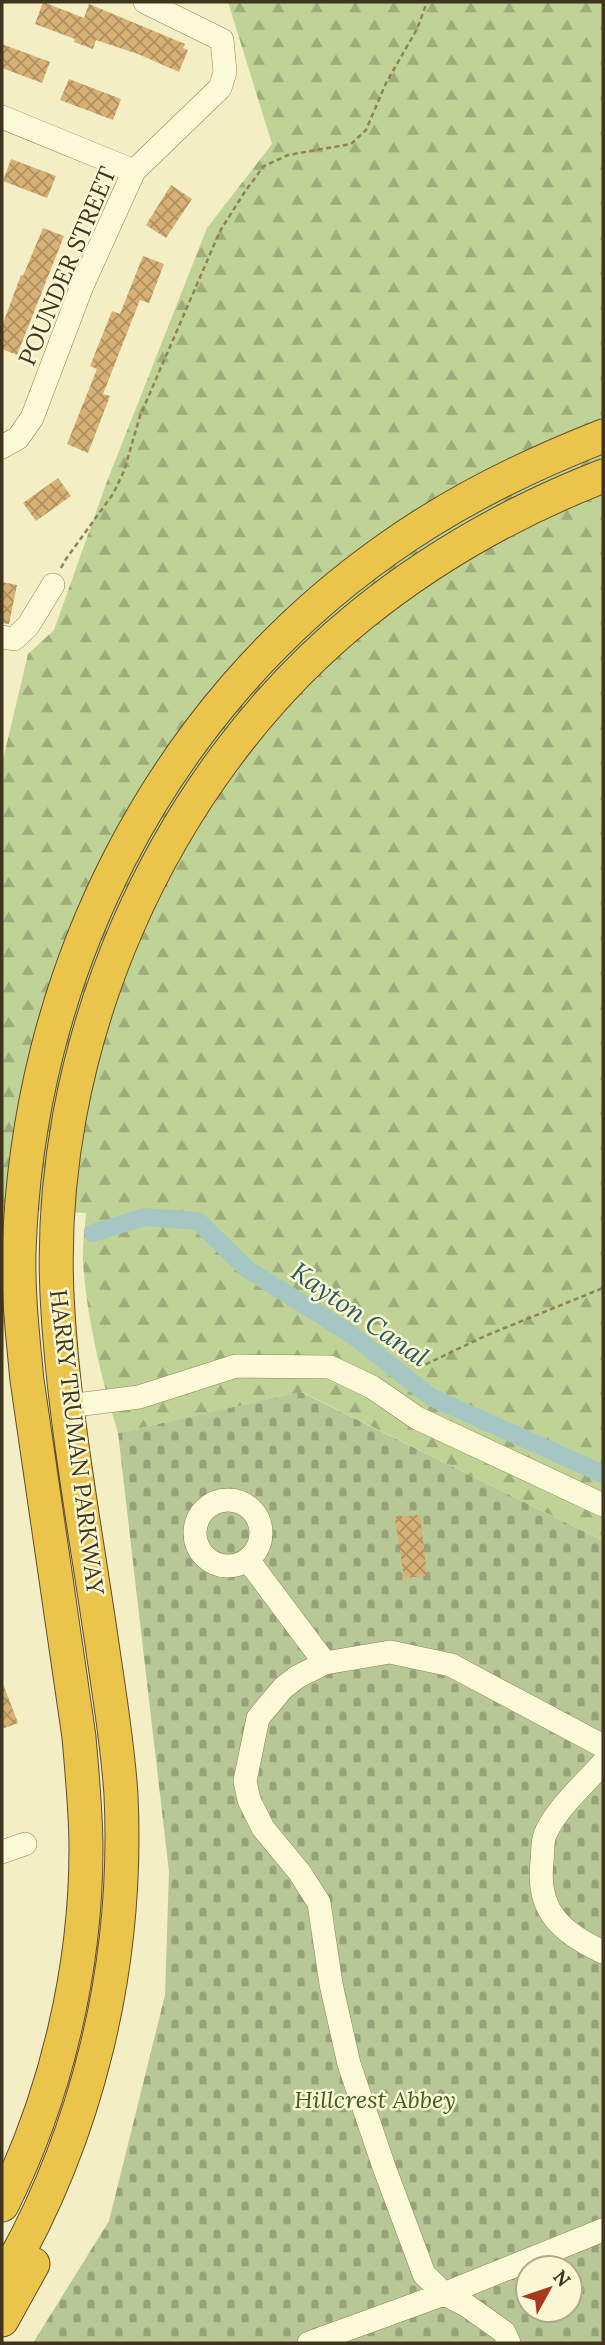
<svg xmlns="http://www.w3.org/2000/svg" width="605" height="2345" font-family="Lora,serif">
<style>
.forest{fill:url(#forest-firs)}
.cemetery{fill:url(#cemetery-stones);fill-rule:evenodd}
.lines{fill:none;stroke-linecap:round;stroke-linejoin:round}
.canal{stroke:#a6c6c3;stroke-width:18}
.building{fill:url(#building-cross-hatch)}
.minor-casing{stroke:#908157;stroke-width:24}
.highway-casing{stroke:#5e4d2c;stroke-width:35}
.path{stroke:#908157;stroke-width:2.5;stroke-dasharray:5 3.5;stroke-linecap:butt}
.minor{stroke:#fcf9d8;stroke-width:23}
.highway{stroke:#ebc44b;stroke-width:33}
.labels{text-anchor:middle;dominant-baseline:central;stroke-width:5;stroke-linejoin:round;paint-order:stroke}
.street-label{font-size:24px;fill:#3f341d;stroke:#f9f6d4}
.park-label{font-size:24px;font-style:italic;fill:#435d21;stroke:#f9f6d4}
.water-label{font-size:26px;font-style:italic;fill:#2b5960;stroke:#f9f6d4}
</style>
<defs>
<pattern id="forest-firs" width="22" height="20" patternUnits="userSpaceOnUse" patternTransform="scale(1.75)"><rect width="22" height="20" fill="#c0d396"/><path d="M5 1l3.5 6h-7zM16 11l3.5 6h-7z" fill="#9dac7a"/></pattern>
<pattern id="cemetery-stones" width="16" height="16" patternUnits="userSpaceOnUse" patternTransform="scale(1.75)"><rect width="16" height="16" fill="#b8c796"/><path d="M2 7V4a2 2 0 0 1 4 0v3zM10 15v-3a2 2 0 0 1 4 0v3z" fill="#97a27a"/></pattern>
<pattern id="building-cross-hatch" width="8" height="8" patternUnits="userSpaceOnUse" patternTransform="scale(1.75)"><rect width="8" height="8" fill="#d6b075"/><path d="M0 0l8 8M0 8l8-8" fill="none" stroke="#af905f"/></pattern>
</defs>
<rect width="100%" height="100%" fill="#f3eec4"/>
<path class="forest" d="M228,2H603V1541L302,1392L118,1433C101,1377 87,1321 83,1262C82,1246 85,1229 86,1213L2,1209V764L28,654L54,630L106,484L207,228L272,144Z"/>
<path class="cemetery" d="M301,1392L603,1541V2343H33L109,2221L165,1995L169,1872L118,1433ZM528,2268H570V2310H528Z"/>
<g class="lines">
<path class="canal" d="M93,1233L144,1217L198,1221L247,1269L351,1334L431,1397L603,1474"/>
</g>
<path class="building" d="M43,2L84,18L89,4L185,44L183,48L188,50L179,72L138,54L96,40L93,49L74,42L75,39L35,24Z
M2,44L50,62L42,83L2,68Z
M69,79L121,99L113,120L60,100Z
M11,159L56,176L47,198L3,181Z
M171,185L192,199L166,238L146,225Z
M43,228L64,236L17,355L2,349V326L21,275L23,276Z
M143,256L164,264L149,303L140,300L103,394L110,396L88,453L67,444L97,369L90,366L112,311L120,314Z
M58,478L71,496L36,521L23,503Z
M2,582L17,585L9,624L2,623Z
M420,1515L427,1576L404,1578L395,1517Z
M3,1684L18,1723L2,1729V1685Z"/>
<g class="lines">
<defs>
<path id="minor" d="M2,117L134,171
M2,447L18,438L32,418L82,286L134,171L220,88L225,72L222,40L145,2
M2,637L14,639L28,626L53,585
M68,1406L139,1397L236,1366L330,1367L372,1387L417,1418L603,1505
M195 1533a33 33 0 1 1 66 0a33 33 0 1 1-66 0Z
M248,1560L325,1663
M603,1763C586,1782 554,1811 545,1835C542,1842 543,1854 542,1862C536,1911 562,1933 603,1952
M2,1852L25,1844
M309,2343L444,2294L603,2230
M509,2343L504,2332L466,2305L444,2294L424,2274L384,2167L349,2064L331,1984L319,1903L300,1873L263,1828L249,1800L245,1781L258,1718L283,1688L297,1677L325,1663L390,1652L451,1665L603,1746"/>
<path id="highway" d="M2,2205C56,2097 86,1969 86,1849C86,1811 82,1774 79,1737L27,1380C23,1338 18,1296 19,1254C27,976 157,712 386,550C453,502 526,466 603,436
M2,2282C88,2136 129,1965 121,1795C118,1747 110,1699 103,1651C87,1539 65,1425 58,1312C40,1054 159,778 361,615C434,556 516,510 603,476
M2,2320L33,2264"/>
</defs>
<use href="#minor" class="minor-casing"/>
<use href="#highway" class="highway-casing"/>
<path class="path" d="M61,568L66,559L113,494L124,471L140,416L220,231L246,190L264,166L288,155L351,144L366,130L386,83L417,29L427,2
M418,1368L485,1336L603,1288"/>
<use href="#minor" class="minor"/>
<use href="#highway" class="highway"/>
</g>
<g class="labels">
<g class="street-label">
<text transform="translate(67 266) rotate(-67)">POUNDER STREET</text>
<text transform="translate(77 1442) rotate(83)">HARRY TRUMAN PARKWAY</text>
</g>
<g class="park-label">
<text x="375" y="2099">Hillcrest Abbey</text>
</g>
<g class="water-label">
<text transform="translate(360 1314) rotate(35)">Kayton Canal</text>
</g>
</g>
<rect width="605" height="2345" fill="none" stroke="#3f341d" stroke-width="7"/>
<g transform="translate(549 2289) rotate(50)"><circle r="33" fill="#f9f6d4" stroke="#afa88b" stroke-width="2"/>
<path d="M0-5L12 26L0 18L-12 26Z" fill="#a73920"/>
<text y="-10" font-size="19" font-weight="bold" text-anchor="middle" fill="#3f341d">N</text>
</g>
</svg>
